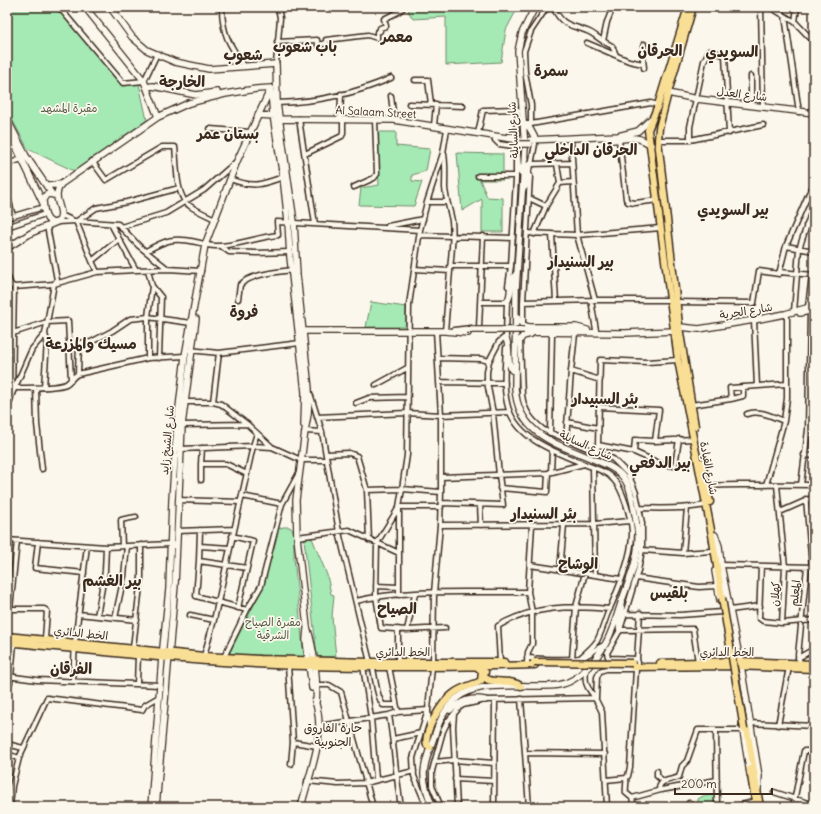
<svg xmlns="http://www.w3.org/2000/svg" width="821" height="814" font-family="Delius,'Playpen Sans Arabic',sans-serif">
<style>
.green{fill:#a5e9b4;stroke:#708a69}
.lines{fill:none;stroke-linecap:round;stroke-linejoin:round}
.street-casing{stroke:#3b2a1e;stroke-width:7}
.secondary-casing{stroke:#3b2a1e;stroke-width:8}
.primary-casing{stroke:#3b2a1e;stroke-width:9}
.street{stroke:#fbf7ec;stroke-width:4}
.secondary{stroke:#fbf7ec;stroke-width:5.5}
.primary{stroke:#f9df96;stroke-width:6}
.secondary-bridge-casing{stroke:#3b2a1e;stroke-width:8;stroke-linecap:butt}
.primary-bridge-casing{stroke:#3b2a1e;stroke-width:9;stroke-linecap:butt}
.secondary-bridge{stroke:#fbf7ec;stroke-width:5.5}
.primary-bridge{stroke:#f9df96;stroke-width:6}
.labels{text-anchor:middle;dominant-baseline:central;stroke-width:3.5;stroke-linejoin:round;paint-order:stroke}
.street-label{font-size:11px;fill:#3b2a1e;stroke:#fbf7ec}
.park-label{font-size:11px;fill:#565a44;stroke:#fbf7ec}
.neighbourhood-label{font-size:12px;fill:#3b2a1e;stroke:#fbf7ec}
.district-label{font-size:15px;font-weight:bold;fill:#3b2a1e;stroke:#fbf7ec}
</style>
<rect width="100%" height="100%" fill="#fbf7ec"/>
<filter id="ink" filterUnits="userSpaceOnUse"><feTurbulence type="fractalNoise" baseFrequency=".025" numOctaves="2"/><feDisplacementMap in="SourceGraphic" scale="8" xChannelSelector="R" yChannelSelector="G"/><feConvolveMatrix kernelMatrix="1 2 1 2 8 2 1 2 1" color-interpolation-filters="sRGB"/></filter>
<g filter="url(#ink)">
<path class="green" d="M7,7H56L121,84H139L147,120L74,171L28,149L7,110Z
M412,7H518L506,30L501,62L446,65V17L413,19L408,11Z
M376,132H396V146L430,149L426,171L412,175V181L422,182L414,206L359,205L361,188L379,185Z
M457,153L503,154V180H480L487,197L503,198V232H482V199L462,211Z
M371,302L406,307V327H366Z
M283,527H290L294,532V558L304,657L229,654L264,585L267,569L278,529Z
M312,538L327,575L331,594L334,595L332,617L336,657H319L317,656L304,539Z
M715,795V807H698V799L703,796Z"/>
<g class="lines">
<defs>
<path id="street" d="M59,7L123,83L144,81L157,54
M222,7C222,34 229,44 244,66
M553,7C563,27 569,24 587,31C593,33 598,38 603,41L607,22L613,7
M761,7L763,107
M770,7L795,22L797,7
M785,16L799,112
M795,22L814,42
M326,40L368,35L377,38V32L380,31V28L386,26L384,19L398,12L404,7
M603,41L612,46L616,55
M277,42L317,40L318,45L327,43
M587,43L629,61L643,64
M276,64L280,18L278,7
M644,68L643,59L644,44
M415,80H428L431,104
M391,96L394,120
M277,103C316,102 355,94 391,78
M409,104L463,106
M751,105V76
M299,119L315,224
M340,120L341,94
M517,121L524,124H531L651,103L658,105
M531,124V105L525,72L524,51L531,31L547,7
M434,126L436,104
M210,129L250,132
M478,133L483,110L516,109L518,110L516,134L514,136H508
M495,140L499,144L513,146L516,150
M619,140L626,199L628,202L635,203L658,200
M658,140H690L763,125
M690,140V127L704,61L709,51L725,55L729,133
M571,142L577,235L595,300
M305,154L342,136L343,133V120
M444,154C446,166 445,176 445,188C446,200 450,210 452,221C454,238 451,255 450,271
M92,161L106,180L162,147H175C177,163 175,197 190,206C197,211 207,215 215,219
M7,164L22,159
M532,164L572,163
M557,164L560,183
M531,165L535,144
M478,176H516
M230,179C253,188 261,185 283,177
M354,187L374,178L377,174L375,120
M7,194L13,216
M529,198L546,206
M427,202H447
M61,215L74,221
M7,218L44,207
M76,221L92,261
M77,221L96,208L127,202L179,188
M57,222L76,221L118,224L139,246L168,269L201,271
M388,226L423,219
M806,226H814
M7,227L45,214
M121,227L166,213L204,190L236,162
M527,233L577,235L661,228
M534,234L546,206L560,183L573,182
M552,234L556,301
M420,235L513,238
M221,246L229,252L257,253L290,252
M786,246L814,251
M146,251C166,240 173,237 196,242C203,243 209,247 217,246C236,246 258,237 278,235L277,222L420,230
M450,266H511
M414,269L450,271L445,331
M136,270L168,269
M148,270L152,286L161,297L159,358
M97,272L136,270L119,239
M779,272L814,275
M7,275L11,285L14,287L12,392
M508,286L511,266L516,179V161
M14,287L54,284L97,272L92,261L119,239L111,224
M7,295L14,293
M238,299L240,285C250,274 277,272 292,270
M591,300L596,330
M481,302H507
M523,302L595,300H670
M676,302L754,303L759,271L779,274L786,246L809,193L814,185
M808,307L812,275
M794,312L799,249L814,204
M754,320L757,386
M523,325V302L530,176
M479,328L483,236
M454,330L471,328
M7,335L47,322L68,321L71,380
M520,340L522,395C524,411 532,421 544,430L613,459L627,473L632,483L636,493L642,523V550L638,571L625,614L620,630L607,653L608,657L610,658L637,659L638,663
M506,348C505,366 503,385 507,403C514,437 551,450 579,462C590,467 606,470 614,480C623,489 631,518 632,531C633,556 617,592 607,615C604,624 601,633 597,641C592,648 586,653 580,658
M189,350L219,353L300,343
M219,353L213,402L221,404L247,424L272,447L301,460H327
M148,358V317L152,286
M438,358L481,359L489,361
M7,362L13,361
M571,371L600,380
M78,374L79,343L91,342L112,331L130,319L148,317L191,323
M440,382L505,383
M376,385L407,368
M44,387L47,341L45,334
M15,388C26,388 57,388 66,384C71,381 73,376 78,374L148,358L185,356
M36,388L37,424L42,469
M310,393L322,432L339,532L368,654C369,659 371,664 373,669C376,680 376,696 383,705H396
M731,399L730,388L787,384
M184,402H213
M356,403L369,398L408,397
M691,405L731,399L743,396V387
M599,407L659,410L655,441
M7,411L12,394L32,349L45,334L54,284L57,280L47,226
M747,414C759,409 773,417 784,421
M317,417L407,413L441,415L510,412
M567,422L598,428
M182,425L247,424
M808,430H814
M305,431L322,432
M550,433L552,334
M566,440L571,371L575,334
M598,445L634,452L661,464L675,466L679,439
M202,448L201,464H226L247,474
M181,449L253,446L272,447
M596,452L598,445L600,360L647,362L678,360
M634,452L635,440L655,441L693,439
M326,454L349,453L357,456L367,490L369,540
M804,455L814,456
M593,468L595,575
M551,472L552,450
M441,477L548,473L584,464
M201,480V464
M766,485L784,421L787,398V317
M777,485L785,567L782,623
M801,485L808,430L810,311
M707,486C743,484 778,485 814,485
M500,488L547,492L548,473
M367,490L402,489L441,492
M242,496L282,504
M806,499L812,567
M178,500L240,502
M441,503L503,505L499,475L493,413L487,382V372L489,361L499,342L506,336L507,301
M480,505L481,525
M640,508C663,509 684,509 706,505
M780,512L814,497
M440,525L594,524L630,521
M177,531L234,529
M232,536L253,541L238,608
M297,537L349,530L399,553
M7,540L106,547L170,544
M38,542L35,568L84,573
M122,546L121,520L125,519L136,517
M200,546L230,548
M642,550L683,553L712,551
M683,553L687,508
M199,561L200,530
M530,565L621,579
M721,565L814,567
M761,566L759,618L763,621L782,623L814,620
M247,568L199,561L196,596L247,610
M560,570L564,525
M636,578L699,587L717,586
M376,586L399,587
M399,595V507H441
M356,601C408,588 474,593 528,592
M7,609H44L47,611L45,639
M10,609L17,541
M730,610L760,606
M78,614L137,620
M625,614L680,615L722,612
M190,615L214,620
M97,616L105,571L106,547
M115,618L124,576L127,546
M445,628L407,630L381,628L376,596L377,543L399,507L402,489L407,455L409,305L420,230L427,202L443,153L447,129
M407,630L415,594
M620,630L693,629L698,662
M133,648L141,577V545
M204,656L214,620L253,446L257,433
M224,657L247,610L261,586L282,504L299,473
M527,658C541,659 570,661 583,657C591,654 597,647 605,645
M798,658L814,649
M572,659L576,607L585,573
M637,659L640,613
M398,662V629
M500,662L498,626C532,606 572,605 610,609
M527,662L528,652L532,644V612L528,592L532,525
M433,663L434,593L440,525L441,492V415L436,331
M800,663L798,655L807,567
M288,665L293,742
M363,666L371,718L376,779
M389,667L398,712
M586,670C584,688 589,687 596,700C598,704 600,708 602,712L607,807
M7,676L37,680L160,685
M73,681L75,642L87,546
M137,684L138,655
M314,685H329L341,692L373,807
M7,696L11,677L14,643
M596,698L597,677L600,671L606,669H635
M521,699L529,807
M454,714L453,727L457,807
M389,715C394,745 396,776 401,807
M749,723L814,726
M778,725L789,667
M319,726L389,715L398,712L428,710L413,758L414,776L427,807
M429,727L428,710L432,667
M716,730L717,807
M393,739L421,733
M7,744L23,748
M525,753L605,754
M7,754L19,758
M435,762L454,760L494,763
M291,764L293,742L317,746
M657,771V776L663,781
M455,779L494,781
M606,780L626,778
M307,781L338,784L365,783L414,771
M659,790C659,779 670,781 679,777L682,766L687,761L698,730H743
M774,792L814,805
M632,798L661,790L717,780
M10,807L12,786L19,758L47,698L142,710L145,705L159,697
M441,807L432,786V771L443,731L448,721L459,708L463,705L485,700L596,698
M494,807L495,700
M634,807L632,798L626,793C625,788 627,783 626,778L628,776L630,767L636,669
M689,807V803
M735,807L755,801
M793,807L804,751H814"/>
<path id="secondary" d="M85,7L144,81L158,117
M110,7L132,37L147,50L175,62L209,69L276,64L277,103L294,222L297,275L309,389L308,414L305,431L296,500L297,537L307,627C314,648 318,681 316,703
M146,87L153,86L196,95L217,92
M271,90L273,115L283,177L288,222L290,257L305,392L304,425
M668,93L697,99L814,113
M258,115L275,116
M7,119L26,156L52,194
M278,119L394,120L519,140
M524,124L529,127L536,140
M7,128L43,203
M530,140L618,136L638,131L652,118
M613,140C630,139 635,134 651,145
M515,148C520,156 515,165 521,173H524
M46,185H54L61,184L158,117L189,103L225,94L256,89L271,88
M523,189L527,184L529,165L532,164
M54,223C44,221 44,209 43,200L46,195L50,194L54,195
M7,248L31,233L59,221C66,208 50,200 61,184
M507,302C514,292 506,284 517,273
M800,313L814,310
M516,316L523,325L529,327H576L587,330
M680,327L699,329L754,320L785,314L814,306
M303,331H445L468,333
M525,332L625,333L675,331
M506,339C511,349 506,362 512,370L516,371
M516,345L523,336L531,334
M715,535L719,546L721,565L741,666L759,776L758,789
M715,571L720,600
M307,629L306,640L312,688
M620,630C617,623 624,616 621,606
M450,710C462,701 469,697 485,700
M742,725L750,774
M151,807L162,657L169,589L172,500L177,425L185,356L205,245L237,161L271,88
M156,807L175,585L182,425L196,319
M301,807C309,773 327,736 315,701
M433,807C420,779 422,768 433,740C437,728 441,716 449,706C470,679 511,687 541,686C553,686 563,686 574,679C587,671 598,656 606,643C613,630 617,616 621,603C629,580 639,559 638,535C637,524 635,514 633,504C631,492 628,480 618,472C611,466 602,463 593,459C557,444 518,435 515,388L516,289L525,148L518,51L522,33L535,7"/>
<path id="primary" d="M688,7L658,105L648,130L678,360L712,535L722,598
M693,7L668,93L659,128L658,140L680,333L695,426
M702,462L710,502
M7,636L204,656L260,659L370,662H504
M7,642C107,652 208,664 308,666C384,668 460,667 535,665
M660,663L740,661L814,664
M632,667L732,666L814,669
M485,672L484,677C491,685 511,678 521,686
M747,729L760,807
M430,747L427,745C423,732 442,702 453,694C461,687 471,686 481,681L482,671L477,667
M750,769L756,807"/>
</defs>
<use href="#street" class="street-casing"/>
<use href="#secondary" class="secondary-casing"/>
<use href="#primary" class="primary-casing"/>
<use href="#street" class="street"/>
<use href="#secondary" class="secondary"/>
<use href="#primary" class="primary"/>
<defs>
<path id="secondary-bridge" d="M519,144H530
M467,330H524"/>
<path id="primary-bridge" d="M722,598L744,729
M534,662L632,663"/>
</defs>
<use href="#secondary-bridge" class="secondary-bridge-casing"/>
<use href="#primary-bridge" class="primary-bridge-casing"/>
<use href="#secondary-bridge" class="secondary-bridge"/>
<use href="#primary-bridge" class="primary-bridge"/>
</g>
</g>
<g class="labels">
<g class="street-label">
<text transform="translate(742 94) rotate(7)">شارع العدل</text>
<text transform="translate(376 112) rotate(3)">Al Salaam Street</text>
<text transform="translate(513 130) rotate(-93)">شارع السايلة</text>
<text transform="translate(746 311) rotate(-9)">شارع الحرية</text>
<text transform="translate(167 440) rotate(-85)">شارع الشيخ زايد</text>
<text transform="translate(586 445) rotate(24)">شارع السايلة</text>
<text transform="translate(709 468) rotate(79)">شارع القيادة</text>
<text transform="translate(795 593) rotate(-84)">المعلم</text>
<text transform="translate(775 594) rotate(-87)">كهلان</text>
<text transform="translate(81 633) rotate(6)">الخط الدائري</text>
<text x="403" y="652">الخط الدائري</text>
<text x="727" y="652">الخط الدائري</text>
</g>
<g class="park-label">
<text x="69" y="108">مقبرة المشهد</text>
<text x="273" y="622">مقبرة الصياح<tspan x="273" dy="13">الشرقية</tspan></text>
</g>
<g class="neighbourhood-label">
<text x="333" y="727">حارة الفاروق<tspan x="333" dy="14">الجنوبية</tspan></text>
</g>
<g class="district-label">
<text x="397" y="36">معمر</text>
<text x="305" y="46">باب شعوب</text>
<text x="660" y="50">الحرقان</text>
<text x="732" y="51">السويدي</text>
<text x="243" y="54">شعوب</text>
<text x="551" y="70">سمرة</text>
<text x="182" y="81">الخارجة</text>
<text x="228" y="133">بستان عمر</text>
<text x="591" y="149">الحرقان الداخلي</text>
<text x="733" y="209">بير السويدي</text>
<text x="581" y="261">بير السنيدار</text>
<text x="244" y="311">فروة</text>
<text x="91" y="343">مسيك والمزرعة</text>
<text x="605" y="398">بئر السبيدار</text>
<text x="660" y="462">بير الدفعي</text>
<text x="544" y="513">بئر السنيدار</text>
<text x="578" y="563">الوشاح</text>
<text x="112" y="580">بير الغشم</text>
<text x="669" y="592">بلقيس</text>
<text x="397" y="608">الصياح</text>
<text x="71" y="668">الفرقان</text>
</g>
</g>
<rect width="821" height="814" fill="none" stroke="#fbf7ec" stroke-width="24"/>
<rect x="12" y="12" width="797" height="790" fill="none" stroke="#3b2a1e" stroke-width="1.5" filter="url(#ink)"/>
<path d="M675 788v6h97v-6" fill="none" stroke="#3b2a1e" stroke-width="2"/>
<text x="681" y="788" font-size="12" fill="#3b2a1e" stroke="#fbf7ec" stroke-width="3" paint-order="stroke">200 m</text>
</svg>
